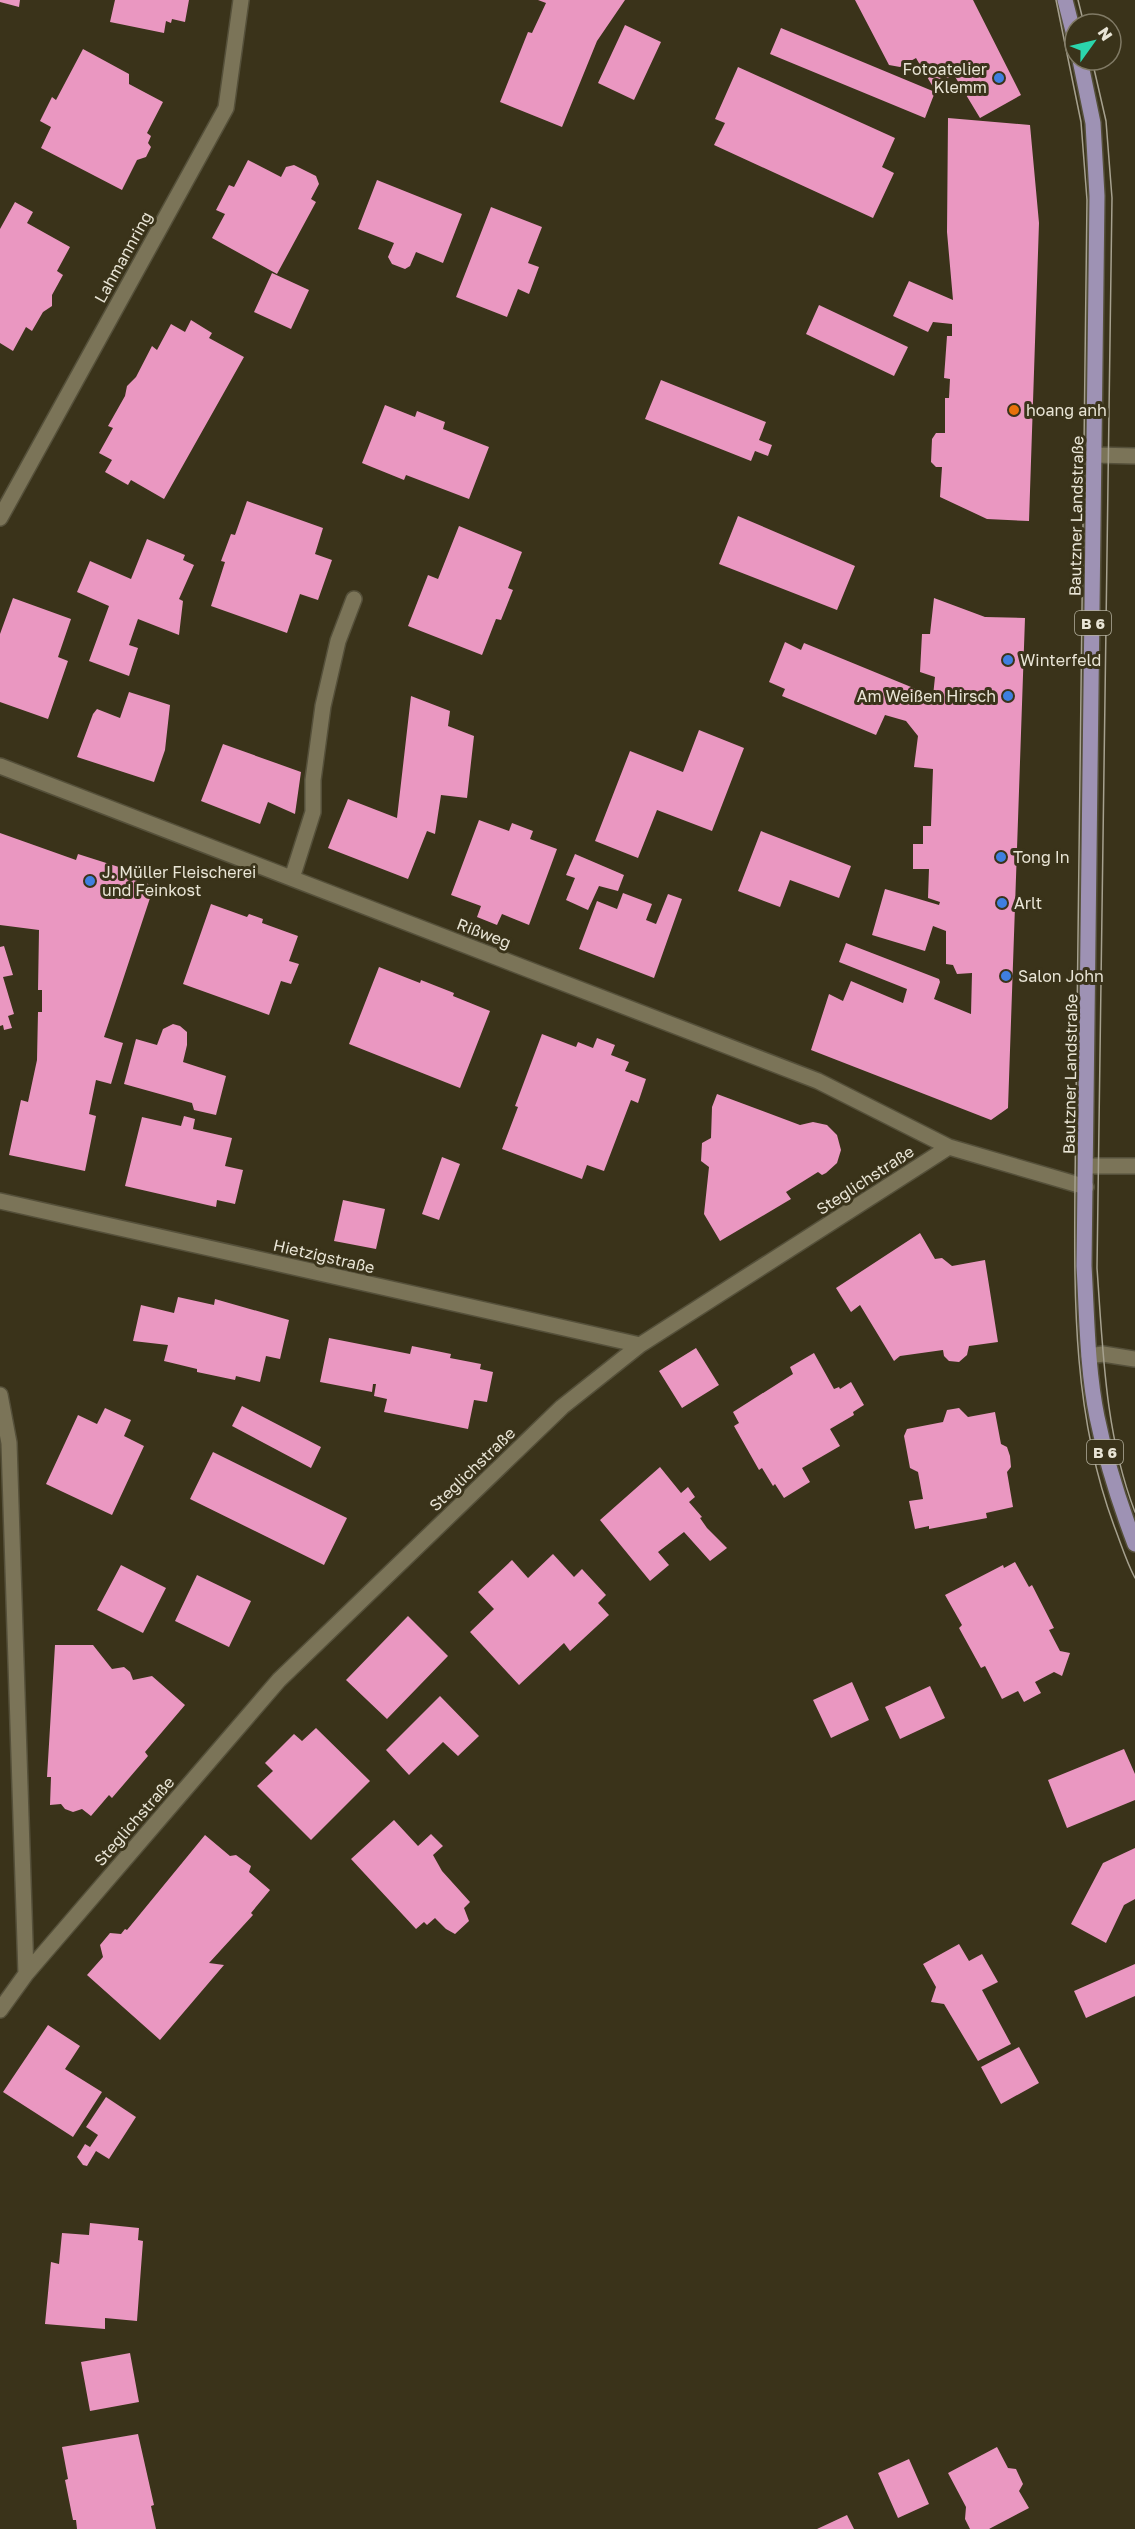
<svg xmlns="http://www.w3.org/2000/svg" width="1135" height="2529" font-family="'Golos Text',sans-serif">
<style>
.building{fill:#ea97c1}
.lines{fill:none;stroke-linecap:round;stroke-linejoin:round}
.minor-casing{stroke:#55503a;stroke-width:18}
.major-casing{stroke:#55503a;stroke-width:18}
.minor{stroke:#7b7458;stroke-width:15}
.major{stroke:#9e92b4;stroke-width:15}
.tram{stroke:#a6a18f;stroke-width:1.5}
.shop-dot{fill:#3f7fe0;stroke:#3a331a;stroke-width:2}
.food-dot{fill:#e8710a;stroke:#3a331a;stroke-width:2}
.labels{text-anchor:middle;dominant-baseline:central;stroke-width:6;stroke-linejoin:round;paint-order:stroke}
.shield{fill:#3a331a;stroke:#b4b09e;stroke-width:1.5}
.shield-label{font-size:15px;font-weight:bold;fill:#e9e5d6}
.poi-label{font-size:16px;fill:#e9e5d6;stroke:#3a331a;text-anchor:start}
.street-label{font-size:16px;fill:#e9e5d6;stroke:#3a331a}
</style>
<rect width="100%" height="100%" fill="#3a331a"/>
<path class="building" d="M0,0H20L19,7L0,2Z
M115,0H189L185,22L172,19L171,23L166,21L164,33L110,22Z
M538,0H625L597,41L562,127L500,102L528,32L532,33L546,3Z
M855,0H973L1021,95L980,118L954,75L933,87L916,58L900,67L889,65Z
M625,25L661,42L634,100L598,83Z
M781,28L935,92L925,118L770,54Z
M83,49L129,74V84L163,102L147,133L151,136L148,143L151,147L146,157L137,160L122,190L41,148L51,127L40,121L52,97L56,100Z
M738,67L895,138L882,167L894,173L873,218L714,145L725,123L715,119Z
M948,118L1030,125L1039,223L1029,521L987,519L940,497L942,467H936L931,462L932,439L936,433H945V398H949L950,379L944,378L947,336H952V324L933,322L928,332L893,316L909,281L953,300L947,232Z
M248,160L281,177L286,167L294,165L316,176L319,184L311,199L316,202L277,274L212,238L225,214L216,210L229,185L234,187Z
M377,180L462,214L443,263L416,252L410,266L405,269L392,264L388,257L394,243L358,229Z
M15,202L33,212L27,223L70,247L57,271L63,275L52,295V306L43,312L32,331L26,327L13,351L0,343V229Z
M491,207L542,227L528,263L539,267L529,294L518,289L507,317L456,297Z
M272,273L309,290L291,329L254,312Z
M819,305L908,347L894,376L806,334Z
M191,320L212,333L209,338L244,357L164,499L131,480L128,485L105,472L112,460L99,453L113,428L108,426L125,396L127,386L136,377L152,346L157,350L171,324L185,332Z
M661,380L766,422L759,440L772,445L768,456L755,451L751,461L645,419Z
M385,405L415,417L417,411L445,422L443,429L489,447L469,499L406,475L404,480L362,463Z
M247,501L323,528L315,554L332,560L318,600L300,594L287,633L211,606L225,562L221,561L231,534L235,535Z
M738,516L855,566L837,610L719,564Z
M459,526L522,552L508,588L513,590L501,620L496,619L482,655L408,626L428,575L438,579Z
M147,539L185,555L183,560L194,565L179,599L183,601L179,635L138,619L129,645L138,648L129,676L89,661L109,606L77,592L90,561L131,579Z
M13,598L71,619L58,657L68,661L48,719L0,702V634Z
M934,598L985,617L1025,618L1008,1108L991,1120L811,1050L829,994L843,1001L851,981L903,1003L907,989L839,962L846,943L939,979L940,982L934,999L971,1014L972,973L957,974L953,965L946,964V931L933,926L925,951L872,935L885,889L939,905L940,902L928,898L929,869H913V844H923V826H931L933,769L914,767L918,736L906,721L885,715L876,735L782,696L785,689L769,682L785,642L801,650L804,643L933,696L935,677L920,672L922,634H930Z
M129,692L170,705L165,750L154,782L77,757L93,714L97,709L120,718Z
M411,696L450,711L448,726L474,736L467,798L441,795L435,834L427,831L408,879L328,848L348,799L397,818Z
M699,730L744,748L712,831L657,810L638,858L595,841L630,751L683,772Z
M223,744L301,772L295,814L268,802L260,824L201,801Z
M479,820L509,831L512,823L533,831L530,839L557,849L529,925L502,914L497,925L477,917L481,906L451,895Z
M761,831L851,866L839,898L790,880L780,907L738,891Z
M0,833L76,860L78,854L122,868L119,874L154,886L104,1037L123,1043L111,1084L96,1080L89,1114L96,1116L85,1171L9,1155L21,1100L28,1102L37,1060L38,1012H42V990H38L39,930L0,925Z
M575,854L624,875L618,891L599,886L588,910L566,900L575,878L566,875Z
M623,893L652,904L646,920L656,924L668,894L682,899L654,978L579,949L597,901L617,909Z
M211,904L247,917L249,914L263,919L262,923L298,936L289,961L299,964L291,984L281,981L269,1015L183,984Z
M4,946L13,975L3,977L14,1014L8,1016L12,1028L4,1030L3,1025L0,1026V947Z
M379,967L420,983L421,980L454,993L453,996L490,1011L460,1088L349,1044Z
M173,1024L180,1026L187,1032V1045L183,1062L226,1076L216,1115L194,1110L192,1103L124,1084L136,1039L157,1045L163,1029Z
M542,1034L576,1047L578,1042L593,1048L597,1038L615,1045L611,1055L629,1062L625,1071L646,1079L638,1103L631,1100L604,1171L587,1165L582,1179L502,1149L518,1107L515,1106Z
M717,1094L800,1125L813,1122L827,1125L837,1135L841,1150L837,1163L826,1173L822,1175L818,1172L786,1192L791,1199L720,1241L704,1214L709,1167L701,1161L702,1143L711,1138L712,1107Z
M184,1116L195,1119L193,1129L232,1138L225,1166L243,1170L235,1204L217,1200L216,1207L125,1186L142,1117L181,1126Z
M442,1157L460,1164L439,1220L422,1214Z
M343,1200L385,1209L376,1249L334,1241Z
M920,1233L935,1259L942,1258L952,1266L985,1260L998,1342L969,1346L967,1355L959,1362L949,1361L944,1356L943,1350L900,1356L894,1361L860,1305L851,1312L836,1288Z
M178,1297L214,1305L215,1299L289,1320L280,1359L266,1356L260,1382L236,1376L235,1380L197,1372V1369L164,1361L168,1345L133,1341L141,1305L174,1313Z
M329,1338L410,1354L412,1346L451,1354L450,1358L481,1364L480,1369L493,1372L487,1402L474,1400L468,1429L384,1412L387,1399L374,1396L376,1384H373L372,1392L320,1382Z
M696,1348L719,1385L682,1408L659,1371Z
M814,1353L834,1389L839,1387L840,1389L851,1382L864,1405L853,1412L854,1415L830,1429L840,1446L802,1468L810,1482L784,1498L775,1484L773,1486L762,1468L759,1470L734,1426L739,1423L733,1412L793,1374L790,1367Z
M242,1406L321,1447L311,1468L232,1426Z
M105,1408L131,1420L124,1436L144,1446L112,1515L46,1484L78,1415L97,1424Z
M959,1408L968,1417L995,1412L1001,1444L1007,1447L1010,1456L1011,1467L1007,1472L1013,1507L986,1513L987,1518L929,1529V1526L915,1529L909,1501L923,1499L918,1472L910,1468L904,1436L907,1429L943,1422L947,1410Z
M213,1452L347,1518L324,1565L190,1499Z
M660,1467L681,1493L688,1487L695,1497L689,1502L702,1517L700,1518L707,1528L727,1548L710,1561L684,1532L658,1552L669,1565L650,1581L600,1520Z
M553,1554L574,1577L582,1569L606,1595L598,1603L609,1615L570,1651L564,1643L519,1685L470,1632L494,1609L478,1592L512,1560L528,1578Z
M1015,1562L1029,1587L1032,1585L1054,1628L1049,1630L1060,1651L1070,1653L1062,1676L1054,1672L1035,1682L1041,1693L1024,1702L1018,1691L1002,1699L985,1666L981,1668L959,1628L962,1625L945,1595L1003,1565L1004,1568Z
M121,1565L166,1588L143,1633L97,1610Z
M197,1575L251,1601L229,1647L175,1621Z
M408,1616L448,1656L387,1719L346,1680Z
M55,1645H93L112,1669L124,1667L130,1672L133,1680L152,1676L185,1705L145,1752L148,1756L112,1798L109,1795L91,1816L82,1809L73,1812L65,1809L61,1804L50,1805L51,1777H47Z
M852,1682L869,1720L831,1738L813,1700Z
M930,1686L945,1718L900,1739L885,1707Z
M440,1696L479,1736L458,1756L443,1742L409,1775L386,1750Z
M316,1728L370,1781L311,1840L257,1786L273,1771L265,1763L294,1734L302,1741Z
M1124,1749L1135,1774V1800L1067,1828L1048,1780Z
M394,1820L418,1846L431,1834L443,1846L433,1855L442,1871L470,1902L464,1908L469,1921L455,1934L446,1929L435,1918L427,1925L424,1922L416,1929L351,1859Z
M205,1835L230,1856L236,1855L251,1866L249,1872L270,1890L251,1913L253,1915L209,1963L224,1965L160,2040L87,1975L103,1957L100,1945L110,1933L121,1934L125,1929L127,1930Z
M1135,1848V1899L1124,1905L1106,1943L1071,1924L1103,1863Z
M959,1944L969,1961L982,1954L998,1982L982,1990L1011,2044L978,2061L944,2004L931,2002L936,1987L923,1964Z
M1135,1964V1996L1086,2018L1074,1991Z
M48,2025L80,2046L65,2069L102,2092L73,2137L3,2092Z
M1019,2047L1039,2083L1001,2104L981,2067Z
M106,2097L136,2117L109,2159L96,2151L87,2166L83,2165L77,2157L85,2144L90,2147L98,2135L86,2127Z
M90,2223L139,2228L138,2240L143,2241L137,2321L105,2318V2329L45,2324L51,2262L59,2264L62,2233L89,2235Z
M130,2353L139,2402L90,2411L81,2362Z
M138,2434L154,2505L151,2506L156,2529H77L76,2520H73L65,2480L68,2479L62,2447Z
M997,2447L1008,2468L1016,2469L1023,2484L1019,2491L1029,2508L989,2529H970L965,2519L966,2507L948,2473Z
M909,2459L929,2504L898,2518L878,2473Z
M847,2515L854,2529H817Z"/>
<g class="lines">
<defs>
<path id="minor" d="M1094,455L1135,456
M0,518L226,108L241,0
M0,766L818,1081L949,1147
M292,878L313,812V780L323,706L338,641L354,599
M1087,1166H1135
M0,1201L640,1345
M1089,1356L1103,1354L1135,1359
M0,1395L9,1443L26,1974
M0,2010L26,1974L279,1680L562,1407L640,1345L949,1147L1086,1187"/>
<path id="major" d="M1065,0L1075,39
M1080,60L1093,123L1097,196L1084,1266C1087,1316 1087,1368 1097,1417C1106,1461 1119,1502 1135,1544"/>
</defs>
<use href="#minor" class="minor-casing"/>
<use href="#major" class="major-casing"/>
<use href="#minor" class="minor"/>
<use href="#major" class="major"/>
<path class="tram" d="M1056,0L1081,122L1087,200L1075,1184C1074,1302 1073,1419 1116,1531C1122,1547 1127,1563 1135,1578
M1078,0L1084,24
M1092,60L1106,121L1112,198L1097,1268C1103,1351 1105,1434 1135,1512"/>
</g>
<g class="shop-dot">
<circle cx="999" cy="78" r="6"/>
<circle cx="1008" cy="660" r="6"/>
<circle cx="1008" cy="696" r="6"/>
<circle cx="1001" cy="857" r="6"/>
<circle cx="90" cy="881" r="6"/>
<circle cx="1002" cy="903" r="6"/>
<circle cx="1006" cy="976" r="6"/>
</g>
<circle class="food-dot" cx="1014" cy="410" r="6"/>
<g class="labels">
<g class="shield">
<rect x="1075" y="611" width="36" height="24" rx="4.5"/>
<rect x="1087" y="1440" width="36" height="24" rx="4.5"/>
</g>
<g class="shield-label">
<text x="1093" y="623">B 6</text>
<text x="1105" y="1452">B 6</text>
</g>
<g class="poi-label">
<text x="987" y="69" text-anchor="end">Fotoatelier<tspan x="987" dy="18">Klemm</tspan></text>
<text x="1026" y="410">hoang anh</text>
<text x="1020" y="660">Winterfeld</text>
<text x="996" y="696" text-anchor="end">Am Weißen Hirsch</text>
<text x="1013" y="857">Tong In</text>
<text x="102" y="872">J. Müller Fleischerei<tspan x="102" dy="18">und Feinkost</tspan></text>
<text x="1014" y="903">Arlt</text>
<text x="1018" y="976">Salon John</text>
</g>
<g class="street-label">
<text transform="translate(123 257) rotate(-61)">Lahmannring</text>
<text transform="translate(1076 516) rotate(-89)">Bautzner Landstraße</text>
<text transform="translate(484 933) rotate(21)">Rißweg</text>
<text transform="translate(1070 1074) rotate(-89)">Bautzner Landstraße</text>
<text transform="translate(865 1180) rotate(-33)">Steglichstraße</text>
<text transform="translate(324 1256) rotate(13)">Hietzigstraße</text>
<text transform="translate(472 1469) rotate(-44)">Steglichstraße</text>
<text transform="translate(134 1821) rotate(-49)">Steglichstraße</text>
</g>
</g>
<g transform="translate(1093 42) rotate(56)"><circle r="28" fill="#3a331a" stroke="#807a65" stroke-width="1.5"/>
<path d="M0-4.5L10 22L0 15L-10 22Z" fill="#2bd5ac"/>
<text y="-9" font-size="16" font-weight="bold" text-anchor="middle" fill="#e9e5d6">N</text>
</g>
</svg>
